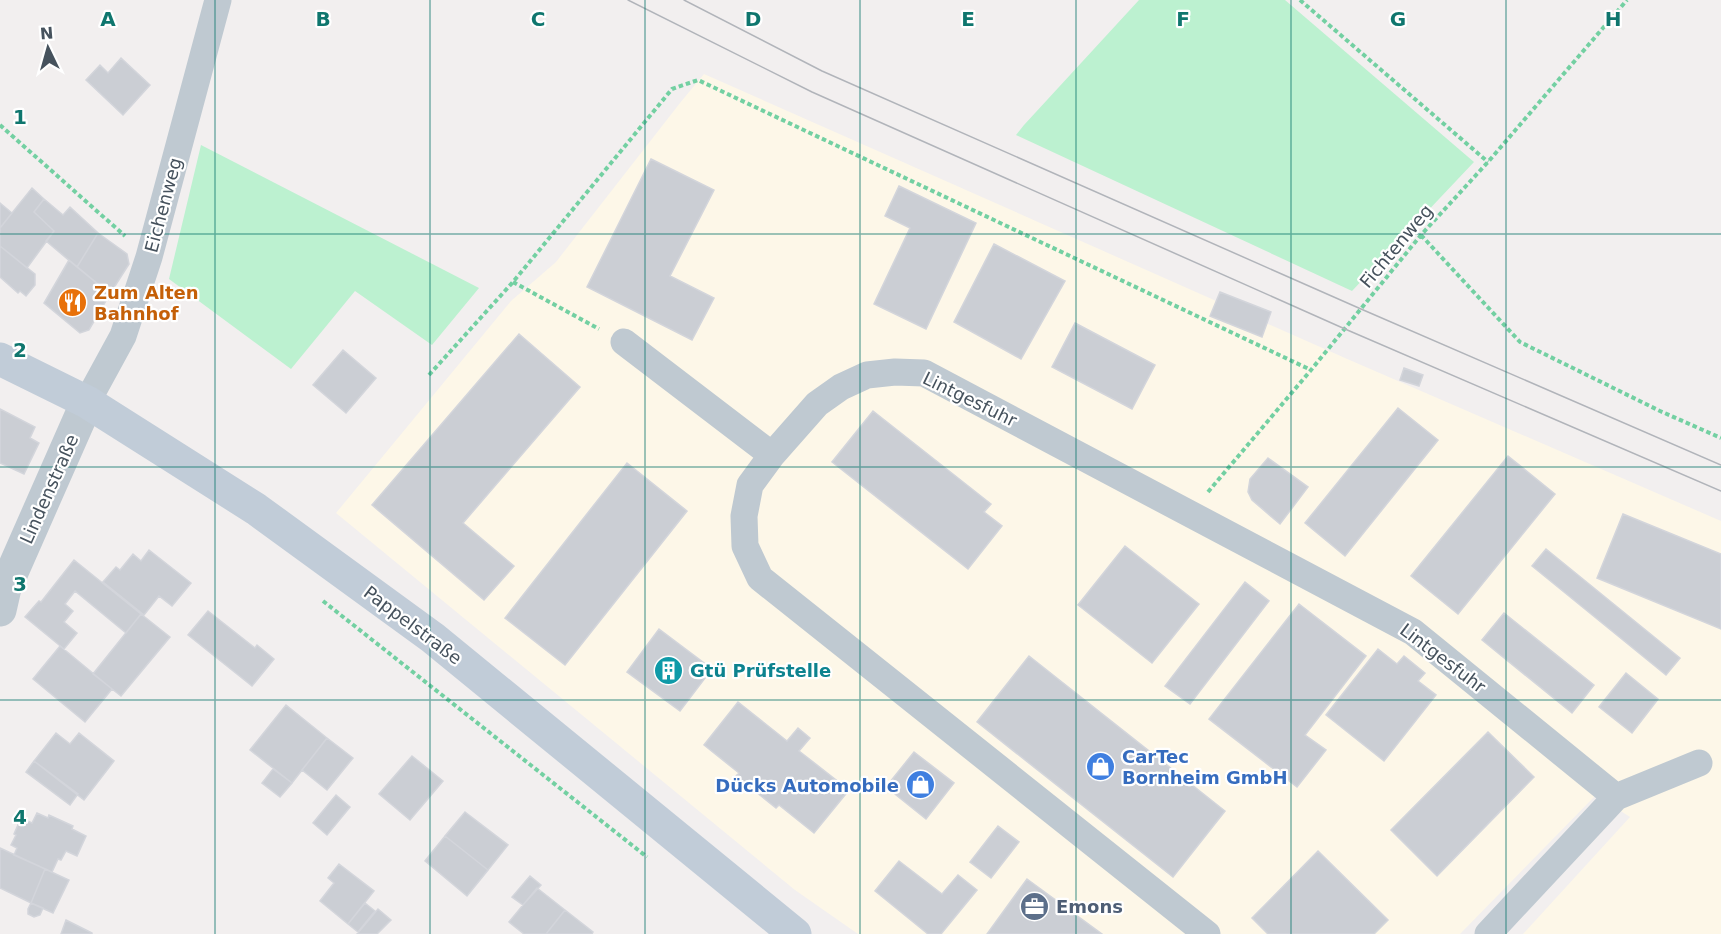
<svg xmlns="http://www.w3.org/2000/svg" width="1721" height="934" font-family="'DejaVu Sans',sans-serif">
<style>
.commercial{fill:#fdf7e8}
.green{fill:#bcf1d0}
.building{fill:#cbced4;stroke:#d3d5db;stroke-width:1.5}
.lines{fill:none;stroke-linecap:round;stroke-linejoin:round}
.path{stroke:#73d0a2;stroke-width:4;stroke-dasharray:4.5 3;stroke-linecap:butt}
.minor{stroke:#bfc9d1;stroke-width:27}
.tertiary{stroke:#bfc9d1;stroke-width:33}
.secondary{stroke:#c1ccd8;stroke-width:33}
.tram{stroke:#b1b4ba;stroke-width:1.5}
.grid{fill:none;stroke:#0f766e;stroke-width:1.5;stroke-opacity:0.55}
.labels{text-anchor:middle;dominant-baseline:central;stroke-width:4.5;stroke-linejoin:round;paint-order:stroke}
.street-label{font-size:18px;fill:#46525d;stroke:#fff}
.food-label{font-size:18px;font-weight:bold;fill:#c56008;stroke:#fff;text-anchor:start}
.culture-label{font-size:18px;font-weight:bold;fill:#0d838f;stroke:#fff;text-anchor:start}
.shop-label{font-size:18px;font-weight:bold;fill:#366cbe;stroke:#fff;text-anchor:start}
.service-label{font-size:18px;font-weight:bold;fill:#4e5e75;stroke:#fff;text-anchor:start}
.grid-label{font-size:20px;text-anchor:middle;font-weight:bold;fill:#0f766e;stroke:#fff;stroke-width:4.5;stroke-linejoin:round;paint-order:stroke}
</style>
<rect width="100%" height="100%" fill="#f2efef"/>
<path class="commercial" d="M704,74L1345,358L1721,521V934H1523L1630,817L1596,795L1460,934H858L795,890L336,513L511,301L556,262L680,103Z"/>
<path class="green" d="M1139,0H1285L1474,162L1352,291L1016,135L1024,125Z
M201,145L479,288L432,345L355,291L291,369L169,279Z"/>
<path class="building" d="M121,58L150,85L123,115L86,80L100,65L108,73Z
M651,159L714,190L670,276L714,298L692,340L587,287Z
M899,186L976,223L926,329L874,304L910,228L885,216Z
M32,188L44,199L34,212L54,231L27,268L0,246V228Z
M44,199L63,215L70,207L98,233L77,267L46,241L54,231L34,212Z
M0,203L12,213L0,228Z
M98,233L127,254L129,264L110,294L77,267Z
M994,244L1065,281L1021,359L954,322Z
M0,246L35,274V285L26,296L20,291L18,293L0,277Z
M69,260L110,294L89,330L80,333L44,303Z
M1220,292L1271,312L1262,337L1210,316Z
M1075,323L1155,365L1132,409L1052,367Z
M519,334L580,387L463,523L514,566L484,600L372,505Z
M343,350L376,378L346,413L313,385Z
M1404,368L1423,375L1419,386L1400,380Z
M1398,408L1438,440L1345,556L1305,523Z
M0,409L35,427L30,438L39,443L24,474L0,463Z
M873,411L991,504L984,512L1002,526L968,569L832,462Z
M1508,456L1555,494L1458,614L1411,576Z
M1268,458L1308,487L1280,524L1252,500L1248,492L1250,479Z
M627,463L687,511L565,665L505,618Z
M1623,514L1721,554V629L1597,578Z
M1125,546L1199,604L1152,663L1078,605Z
M1546,549L1680,658L1666,675L1532,566Z
M149,550L191,583L172,606L159,596L144,615L103,582L116,567L120,570L133,554L141,561Z
M74,560L141,614L126,633L75,591L65,604L73,611L64,622L77,633L64,649L25,617L39,601L41,602Z
M1245,582L1269,601L1190,704L1165,686Z
M1299,604L1366,656L1305,735L1326,750L1297,787L1209,719Z
M208,611L255,648L257,645L274,659L252,686L188,635Z
M1504,613L1594,685L1572,713L1482,640Z
M141,614L170,637L121,696L93,674Z
M659,629L712,669L680,711L627,672Z
M60,646L112,689L85,722L33,679Z
M1378,649L1397,664L1404,656L1425,673L1418,681L1436,695L1384,761L1326,715Z
M1029,656L1225,811L1173,877L977,722Z
M1626,673L1658,699L1632,733L1599,707Z
M738,702L787,741L798,728L810,738L799,751L849,790L814,833L779,805L776,808L736,776L739,773L704,745Z
M286,705L327,738L292,783L250,750Z
M1488,732L1534,777L1437,876L1391,830Z
M56,733L70,744L79,733L114,761L84,800L34,761Z
M327,738L353,758L327,790L302,770Z
M914,752L954,783L926,819L886,787Z
M412,756L443,781L410,820L379,794Z
M34,761L78,794L70,805L26,772Z
M273,769L292,783L280,797L262,783Z
M336,795L350,807L327,835L313,823Z
M465,812L508,845L488,870L445,836Z
M37,813L48,818L49,815L73,826L72,829L86,836L77,856L66,851L61,860L58,859L52,872L14,855L17,848L11,845L16,835L14,834L21,818L32,823Z
M998,826L1019,842L991,878L970,862Z
M445,836L488,870L467,896L425,861Z
M0,848L45,869L31,903L0,888Z
M1318,851L1388,920L1374,934H1268L1252,918Z
M899,861L942,894L958,875L977,890L941,934H928L875,891Z
M339,864L374,891L348,924L320,901L334,883L328,878Z
M45,869L69,880L53,913L31,903Z
M530,876L541,885L523,905L512,897Z
M1027,879L1102,934H987Z
M537,888L565,910L546,934H524L509,922Z
M31,903L43,908L40,915L34,917L28,914V909Z
M365,903L375,911L358,932L348,924Z
M378,909L391,920L377,934H357Z
M565,910L593,932L592,934H546Z
M66,920L92,933V934H61Z"/>
<g class="lines">
<path class="path" d="M1300,0L1488,162
M0,125L125,236
M1421,235L1520,342L1660,411L1721,438
M513,282L599,329
M429,375L513,282L672,89L698,80L1311,370
M1208,492L1311,370L1421,235L1488,162L1627,0
M323,601L647,857"/>
<path class="minor" d="M624,342L772,455
M87,402L123,336L149,257L218,0
M1207,934L760,578L745,546L744,516L750,485L772,455L817,404L841,387L867,375L895,372L924,373L1413,632L1616,797
M1488,934L1616,797L1699,763"/>
<path class="tertiary" d="M0,610L5,588L87,402"/>
<path class="secondary" d="M0,359L87,402L256,509L433,638L795,934"/>
<path class="tram" d="M628,0L812,92L1345,329L1721,491
M684,0L822,71L1361,309L1721,465"/>
</g>
<path class="grid" d="M215,0V934M430,0V934M645,0V934M860,0V934M1076,0V934M1291,0V934M1506,0V934M0,234H1721M0,467H1721M0,700H1721"/>
<defs>
<symbol id="restaurant-disc" viewBox="-11 -11 22 22"><circle r="9.5" fill="#e8710a" stroke="#fff"/><path d="M-5-6h1v4h1v-4h1v4h1v-4h1v5L-1.5 .5V6h-2V.5L-5-1ZM5-6V6H3V1.5H1.5Q1.5-4 5-6Z" fill="#fff"/></symbol>
<symbol id="building-disc" viewBox="-11 -11 22 22"><circle r="9.5" fill="#0f9aa8" stroke="#fff"/><path d="M-4-6H4V6H1V3H-1V6H-4ZM-2.5-4.3h1.7v1.8h-1.7ZM.8-4.3h1.7v1.8H.8ZM-2.5-1h1.7V.8h-1.7ZM.8-1h1.7V.8H.8Z" fill="#fff"/></symbol>
<symbol id="shop-disc" viewBox="-11 -11 22 22"><circle r="9.5" fill="#3f7fe0" stroke="#fff"/><path d="M-5-2.5h2.3a2.7 3.5 0 0 1 5.4 0H5L5.5 6h-11ZM-1.5-2.5h3a1.5 2.3 0 0 0-3 0Z" fill="#fff"/></symbol>
<symbol id="office-disc" viewBox="-11 -11 22 22"><circle r="9.5" fill="#5c6f8a" stroke="#fff"/><path d="M-6-3h4V-5.5h4V-3h4V5H-6ZM-1-4.5V-3h2v-1.5ZM-6 0V1H6V0Z" fill="#fff"/></symbol>
</defs>
<g fill-rule="evenodd">
<use href="#restaurant-disc" x="56" y="286" width="33" height="33"/>
<use href="#building-disc" x="652" y="654" width="33" height="33"/>
<use href="#shop-disc" x="1084" y="750" width="33" height="33"/>
<use href="#shop-disc" x="904" y="768" width="33" height="33"/>
<use href="#office-disc" x="1018" y="890" width="33" height="33"/>
</g>
<g class="labels">
<g class="street-label">
<text transform="translate(163 205) rotate(-75)">Eichenweg</text>
<text transform="translate(1396 246) rotate(-50)">Fichtenweg</text>
<text transform="translate(970 399) rotate(26)">Lintgesfuhr</text>
<text transform="translate(49 489) rotate(-66)">Lindenstraße</text>
<text transform="translate(413 625) rotate(37)">Pappelstraße</text>
<text transform="translate(1443 658) rotate(37)">Lintgesfuhr</text>
</g>
<g class="food-label">
<text x="94" y="292">Zum Alten<tspan x="94" dy="21">Bahnhof</tspan></text>
</g>
<g class="culture-label">
<text x="690" y="670">Gtü Prüfstelle</text>
</g>
<g class="shop-label">
<text x="1122" y="756">CarTec<tspan x="1122" dy="21">Bornheim GmbH</tspan></text>
<text x="899" y="785" text-anchor="end">Dücks Automobile</text>
</g>
<g class="service-label">
<text x="1056" y="906">Emons</text>
</g>
</g>
<g class="grid-label">
<text x="108" y="26">A</text>
<text x="323" y="26">B</text>
<text x="538" y="26">C</text>
<text x="753" y="26">D</text>
<text x="968" y="26">E</text>
<text x="1183" y="26">F</text>
<text x="1398" y="26">G</text>
<text x="1613" y="26">H</text>
<text x="20" y="124">1</text>
<text x="20" y="357">2</text>
<text x="20" y="591">3</text>
<text x="20" y="824">4</text>
</g>
<g transform="translate(48 48) rotate(355)" stroke="#ffffff" stroke-width="4.5" paint-order="stroke">
<path d="M0-4.5L10 22L0 15L-10 22Z" fill="#46525d"/>
<text y="-9" font-size="16" font-weight="bold" text-anchor="middle" fill="#46525d">N</text>
</g>
</svg>
